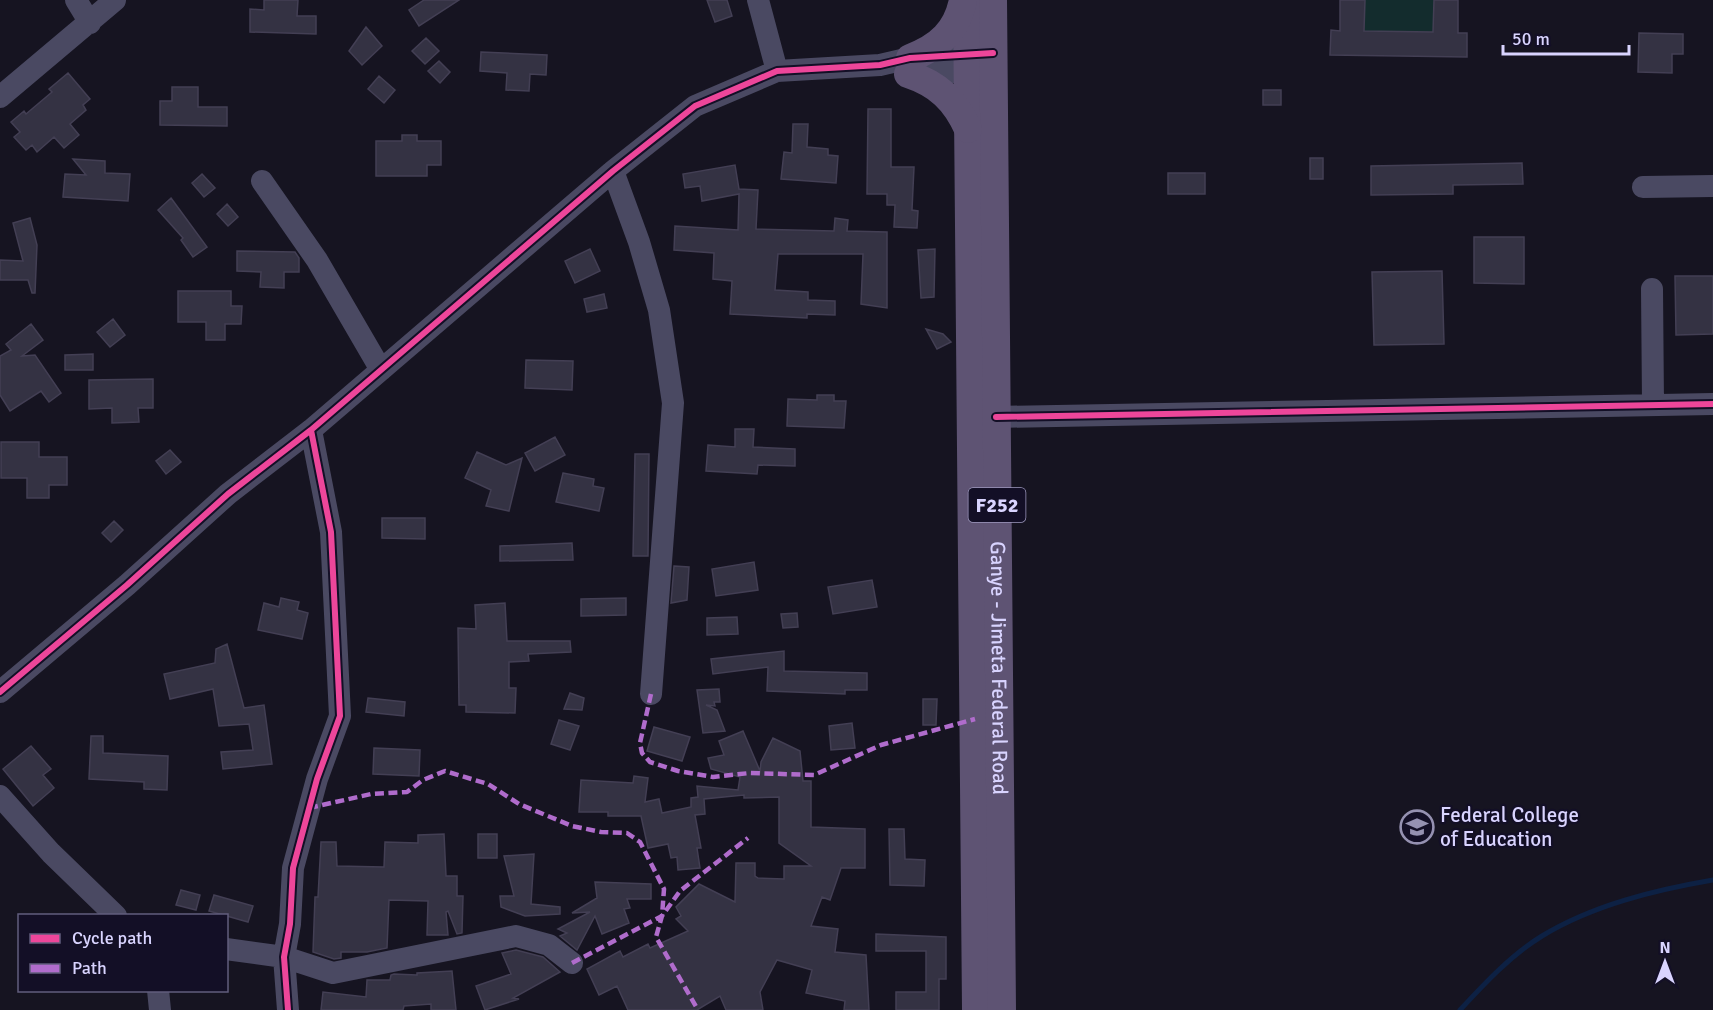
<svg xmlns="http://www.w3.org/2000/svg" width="1713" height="1010" font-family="Signika,sans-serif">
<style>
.green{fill:#132c2d}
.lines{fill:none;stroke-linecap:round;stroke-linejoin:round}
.stream{stroke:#0d2144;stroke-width:5}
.building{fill:#343243;stroke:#433f54;stroke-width:1.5}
.minor{stroke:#4a4962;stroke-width:22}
.major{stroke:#5e5373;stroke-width:28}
.quiet{stroke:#b06ccc;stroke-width:4.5;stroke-dasharray:9 4.5;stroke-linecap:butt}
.cycleway-casing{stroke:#130f26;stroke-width:10}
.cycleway{stroke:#ed469a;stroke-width:6}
.labels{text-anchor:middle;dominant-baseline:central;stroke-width:4.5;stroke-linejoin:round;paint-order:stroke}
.shield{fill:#130f26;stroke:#9e99be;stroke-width:1.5}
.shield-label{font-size:20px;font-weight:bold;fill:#d9d4ff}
.street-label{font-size:21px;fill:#d9d4ff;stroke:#130f26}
.poi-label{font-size:21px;fill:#d9d4ff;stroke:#130f26;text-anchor:start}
</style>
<rect width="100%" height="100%" fill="#161421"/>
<path class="green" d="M1365,0H1434L1433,32L1364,31Z"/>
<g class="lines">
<path class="stream" d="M1460,1010C1485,983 1511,955 1542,936C1593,905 1655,890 1713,880"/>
</g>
<path class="building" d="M264,0H298L297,16H316V34L250,32V9L264,10Z
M424,0H459L419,26L409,10Z
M707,0H727L732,16L715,22Z
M1340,0H1365L1364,31L1433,32L1434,0H1458V33H1467V57L1330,55L1331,30L1340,31Z
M366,27L382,46L362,65L349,51Z
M1639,33L1683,34V54H1672V73L1638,72Z
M426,38L439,51L425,64L412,51Z
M481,52L547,55L546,75L530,74L529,91L506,90L507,73L480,71Z
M439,61L450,72L440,83L428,71Z
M68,73L90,99L83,105L86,110L70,124L79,135L64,148L54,137L37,152L32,145L26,150L14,137L20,132L11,122L24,111L26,114L52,92L49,89Z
M379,76L395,90L384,103L368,89Z
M172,87H198V107H227V126L160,125V101H172Z
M1263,90H1281V105H1263Z
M868,109H891V167H914L912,210L918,211L917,228L894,227L895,205H887V194H867Z
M793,124H808L807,147L828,149V155L838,156L836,183L781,179L784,152L792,153Z
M402,135H417V141H441V165H427V176H376V141H402Z
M1310,158H1323V179H1310Z
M73,159L105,161V173L130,174L128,201L63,197L65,174L86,175Z
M1522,163L1523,184L1453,185V194L1371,195V166Z
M735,165L739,189L758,190L756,229L834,231L835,218L848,220L847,231L887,232V308L861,304L863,254H778L775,290L808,292V300L835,301V315L807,314V318L730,314L732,281L713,279L714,253L674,250L675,226L738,230L739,194L702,201L700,186L685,188L683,174Z
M1168,173H1205V194H1168Z
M202,174L215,188L204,197L192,183Z
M171,198L207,247L193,257L181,240L183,238L158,210Z
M227,204L238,217L228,226L217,214Z
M30,218L37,245L35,293H32L28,280H0V260L23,261L13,223Z
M1474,237H1524V284L1474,283Z
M590,249L600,271L575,283L565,261Z
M935,249L934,297L921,298L918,250Z
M237,251L295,252L299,258V272H284V288L260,287L261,272L237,271Z
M1442,271L1444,344L1374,345L1372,272Z
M1675,276H1713V334L1676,335Z
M178,291H231V306H242L241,324H225V340H206V322H178Z
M604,294L607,308L587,312L584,299Z
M113,319L125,335L110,347L97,332Z
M31,324L43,340L22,356L35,355L61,393L49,402L41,391L10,411L0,395V356L11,350L6,344Z
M926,329L943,334L951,342L937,349Z
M93,354V370H65V355Z
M526,360L573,361L572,390L525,388Z
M153,379V408H138L139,422L112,423V408L89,409V380Z
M817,395H834V401H846L844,428L787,426L788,399L817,400Z
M735,429H754L753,447L795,449V466L758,465L757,474L706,471L708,445L735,447Z
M555,437L565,455L535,471L525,453Z
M1,442H39V457H67V485H49V498H27V478H1Z
M170,450L181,462L166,474L156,461Z
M477,452L506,465L522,458L509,511L486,506L491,490L465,478Z
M635,454H649L648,556H633Z
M563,473L594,479L593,486L604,488L599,511L556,502Z
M382,518H425V539L382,538Z
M114,521L123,530L111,542L102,533Z
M572,543L573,560L500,561V546Z
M754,562L758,590L716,596L712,569Z
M674,566L689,567L687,600L671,603Z
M872,580L877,607L833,614L828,587Z
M281,598L299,602L297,610L308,613L302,639L258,630L264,603L279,607Z
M626,598V615L581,616V599Z
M505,603L507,641H570L571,652L528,654L529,661L509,662V688H516L515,713L466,712V705H459L458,628L476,629L475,605Z
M797,613L798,627L783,628L781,614Z
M737,617L738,634L707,635V618Z
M227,644L244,708L264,705L272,764L223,769L221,752L253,750L249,724L219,726L213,689L170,699L164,674L215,663L216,649Z
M784,651V671L867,673V690H845V694L767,691L768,667L713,674L711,659Z
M719,689L720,702H714L715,706L706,705L717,710L725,731L703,733L697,690Z
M570,693L584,698L582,710L564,709Z
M368,698L405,702L404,716L366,712Z
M923,699H937L936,725H923Z
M559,720L579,726L570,750L551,744Z
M852,723L855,748L831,750L829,726Z
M654,727L690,737L682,761L647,751Z
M743,731L760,771L761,762L773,738L800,751L803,781H811V827L865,829V868H841L830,900L822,897L811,926L838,929L835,952L866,955L869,1010H844L845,1001L806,993L812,970L777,960L760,992L763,1010H726L720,996L697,1010H628L617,986L599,995L587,969L620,951L623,957L648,944L650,948L688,931L676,919L681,916L676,907L699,884L735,902L736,863H755V876L758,878L784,879V866H811L779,843V797L744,798V795L704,799L705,814L695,815L701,848H697L700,868L678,870L677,857L671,858L668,844L648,848L641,816H608V812H579L581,780L633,783L634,776L648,778L645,802L659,799L662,813L691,807V798L698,797L697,786L738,790L740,777L711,769L708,758L724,755L719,741Z
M91,736H103V753L168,756L167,790L144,789V782L89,779Z
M31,746L51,769L43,775L54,788L33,806L3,769Z
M374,748L420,750L419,776L373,774Z
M889,829H904L905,859L925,860L924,886L890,885Z
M444,834L446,876H457V896H463L462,933L457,934L448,911L446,912L448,935H427L428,901L389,900L387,948L367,952H341V958L334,959L313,952L315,897H318L321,842H336L337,866L384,867L385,842L418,843V835Z
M478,834H497V858H478Z
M534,854L531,904L560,907V914L525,916L501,907L500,896H514L504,856Z
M595,882L651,884V899H627L630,908L624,909L629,923L602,934L595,916L577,950L560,936L567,933L558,929L590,912L572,913L597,898Z
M181,890L200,895L196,910L176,905Z
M214,895L253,906L248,922L209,911Z
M876,934L946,937V979H939V1010H896V992H926V951H876Z
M516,950L543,957L560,972L513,998L519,999L485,1010L476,986L511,974L502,953Z
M452,971L456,1010H431V1004L404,1006L403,1010H321L323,992L366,997L367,980H390L391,975L394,974L417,975V973Z"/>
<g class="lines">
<path class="minor" d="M76,0L90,23
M758,0L777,71
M910,74L985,71
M0,97L115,0
M613,171L639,242L659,310L673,403L651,694
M262,181L317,260L381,370
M1643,187L1713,186
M1652,289L1653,404
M996,417L1713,404
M0,692L127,585L228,494L311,430L613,171L695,106L777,71L880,65L910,58L982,54
M0,796L51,853L116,916
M226,949L284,957L333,973L516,936L549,945L572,963
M158,990L160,1010
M288,1010L284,957L290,924L293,868L317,779L340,716L331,532L311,430"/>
<g class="major">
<path d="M967,0L976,1010"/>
<path id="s1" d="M993,0L1002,1010"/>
<path d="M910,58C939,47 957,31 963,0"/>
<path d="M908,74C938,84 955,100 968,129"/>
</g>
<path class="quiet" d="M651,694L640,743L642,753L650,762L678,771L713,777L750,773L814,775L881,745L975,719
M309,808L371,794L407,792L423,780L445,771L488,784L519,804L572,826L601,832L627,833L640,842L664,889L662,916L656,937L698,1010
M572,963L662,916L680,891L748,838"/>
<defs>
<path id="cycleway" d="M996,417L1713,404
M0,692L127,585L228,494L311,430L613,171L695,106L777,71L880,65L910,58L993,53
M288,1010L284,957L290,924L293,868L317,779L340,716L331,532L311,430"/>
</defs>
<use href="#cycleway" class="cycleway-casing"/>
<use href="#cycleway" class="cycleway"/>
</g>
<defs>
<symbol id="school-ring" viewBox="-11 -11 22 22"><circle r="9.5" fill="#130f26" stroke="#9591b1" stroke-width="1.5"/><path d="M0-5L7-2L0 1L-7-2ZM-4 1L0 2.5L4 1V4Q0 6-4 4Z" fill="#9591b1"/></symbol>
</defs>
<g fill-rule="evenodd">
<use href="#school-ring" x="1398" y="808" width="38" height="38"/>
</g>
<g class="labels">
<rect class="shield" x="968.5" y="488" width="57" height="34" rx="4.5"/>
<g class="shield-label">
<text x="997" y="505">F252</text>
</g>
<g class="street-label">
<text stroke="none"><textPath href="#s1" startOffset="668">Ganye - Jimeta Federal Road</textPath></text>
</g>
<g class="poi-label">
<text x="1440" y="815">Federal College<tspan x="1440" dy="24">of Education</tspan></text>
</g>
</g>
<rect x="18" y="914" width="210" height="78" fill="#130f26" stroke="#625e7d" stroke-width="1.5"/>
<rect x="30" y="934" width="30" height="9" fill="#ed469a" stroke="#625e7d" stroke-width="1.5"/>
<text x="72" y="944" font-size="18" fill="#d9d4ff">Cycle path</text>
<rect x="30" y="964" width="30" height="9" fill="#b06ccc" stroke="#625e7d" stroke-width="1.5"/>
<text x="72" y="974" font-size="18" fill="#d9d4ff">Path</text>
<g transform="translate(1665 962)" stroke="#130f26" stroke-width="4.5" paint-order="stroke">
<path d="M0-4.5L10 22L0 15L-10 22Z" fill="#d9d4ff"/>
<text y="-9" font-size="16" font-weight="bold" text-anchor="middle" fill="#d9d4ff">N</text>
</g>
<path d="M1503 45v9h126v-9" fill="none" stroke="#d9d4ff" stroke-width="3"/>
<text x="1512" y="45" font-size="18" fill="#d9d4ff" stroke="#130f26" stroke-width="4.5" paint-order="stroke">50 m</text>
</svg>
